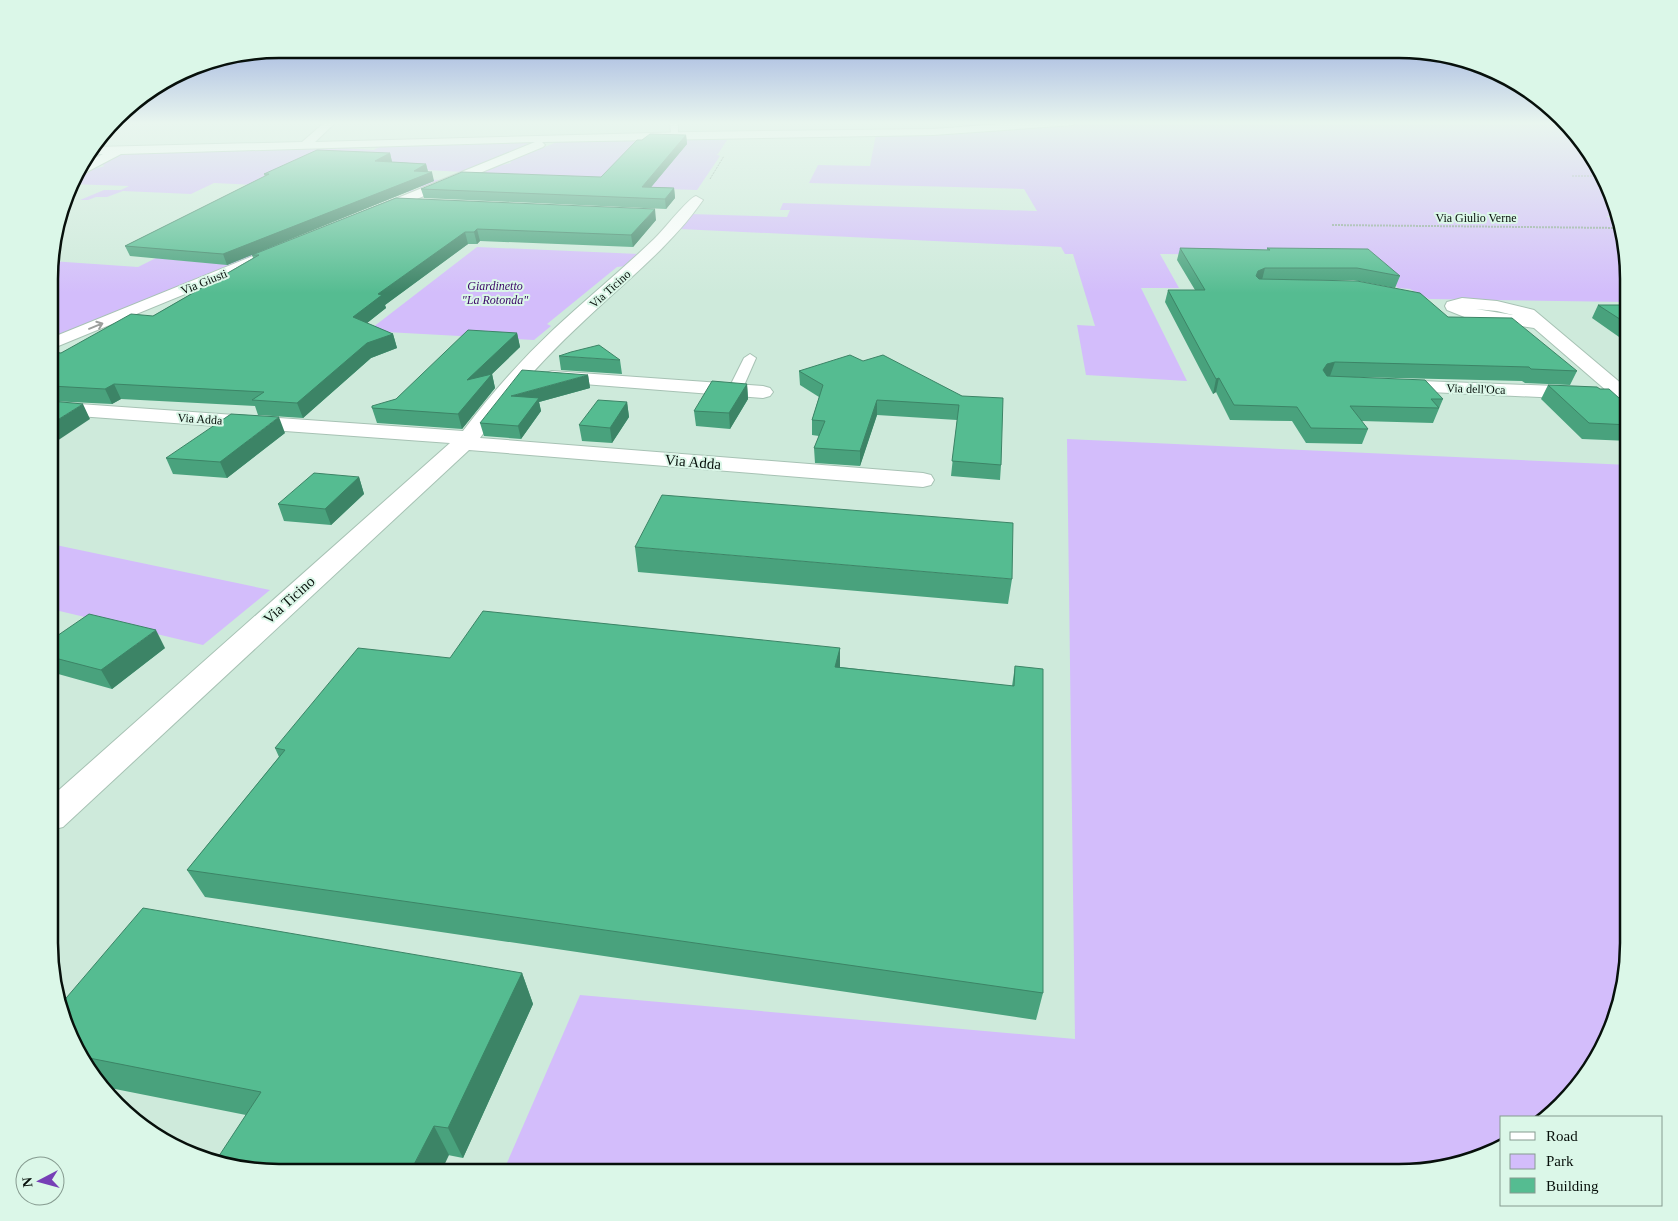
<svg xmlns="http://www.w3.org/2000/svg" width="1678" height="1221" font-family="'Times New Roman',serif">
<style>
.green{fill:#d3bdfb}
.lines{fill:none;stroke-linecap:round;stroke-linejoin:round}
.service-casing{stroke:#a7c2b4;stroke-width:2}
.minor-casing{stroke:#a7c2b4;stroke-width:2}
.path-far1{stroke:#90a69b;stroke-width:1;stroke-dasharray:2 1;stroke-linecap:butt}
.path{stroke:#90a69b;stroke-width:2;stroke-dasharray:2 1;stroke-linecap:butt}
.service{fill:#fff;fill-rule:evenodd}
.minor{fill:#fff;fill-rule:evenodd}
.wall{fill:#49a27d}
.shaded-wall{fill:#3c8466}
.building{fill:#55bc91;stroke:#3c8466}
.oneway{stroke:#9c9f9d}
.labels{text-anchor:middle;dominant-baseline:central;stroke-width:4;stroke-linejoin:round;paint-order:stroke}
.far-street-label{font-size:12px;fill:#07100b;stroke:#dbf7e8}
.far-park-label{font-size:12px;font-style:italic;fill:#3a0667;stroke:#dbf7e8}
.street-label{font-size:15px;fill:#07100b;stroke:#dbf7e8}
.rim{fill:none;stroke:#07100b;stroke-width:2.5}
</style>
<rect width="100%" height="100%" fill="#ceeadb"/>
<path class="green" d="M961,122H1561L1605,177L1616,215L1606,216L1618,222L1629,264V302L1429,299L1410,289L1398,288L1367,258L1295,255L1160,254L1179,288H1141L1187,381L1086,375L1077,325L1095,326L1073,254H1065L1061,247L680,229L690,214L787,217L790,210H780L783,203L1037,211L1024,189L809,183L818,165L870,166L876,134L967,129Z
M699,136L700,140H727L718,154H716L720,156L697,190L459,182L498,166L511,163L510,161L557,142Z
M499,142H522L531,144L463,172L391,168L418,179L442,180L419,189L423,183L377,188L415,190L408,192L214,183L191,194L123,191L107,197H96L88,200H80L104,190H121L129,186L70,184L94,169L105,166L100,164L116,156L126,153L320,149L324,147L374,150L383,145Z
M275,244L278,246L51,338V261L138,267L156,258L208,263Z
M477,247L639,254L627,266L617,267L547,324L551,326L534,340L368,331Z
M1067,439L1629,465V957L1612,1030L1582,1083L1539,1117H1502L1501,1148L1400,1172H503L580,995L1075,1039Z
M51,544L270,590L203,645L51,609Z"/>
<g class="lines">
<defs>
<path id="service" d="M670,122H678V137L671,135Z
M750,354L756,358L742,390L735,394L730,393L728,390L744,358Z"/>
<path id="minor" d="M325,122H336L315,142L691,132L933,129L1027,122H1078L1073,125L933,135L542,142L545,145L543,147L373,217L368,216L366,213L368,210L535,142L121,154L79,176H73L82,165L103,154H90L95,147L302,142Z
M696,196L703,200C671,246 626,281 586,319C547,355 511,394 480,438L923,473L931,475L934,480L931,485L923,487L469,450L63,827L51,830V797L450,443L51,414V402L463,431C491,394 521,360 554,329C587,298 622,270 654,239C663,231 688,198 696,196Z
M268,250L273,252L276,255L273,258L51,349V338Z
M1462,298L1497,301L1534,310L1629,390V406L1622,404L1534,328L1467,318L1447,310L1445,306L1447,302ZM1476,309L1497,311L1513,315Z
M552,371L763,386L770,388L773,392L770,396L763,398L545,381L542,377L545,373Z
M1394,380L1581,387L1588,389L1591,393L1588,397L1581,399L1387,390L1384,386L1387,382Z"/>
</defs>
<use href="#service" class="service-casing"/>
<use href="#minor" class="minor-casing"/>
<path class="path-far1" d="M1572,176H1605
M710,179L724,156"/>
<path class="path" d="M1332,225L1619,228"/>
<use href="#service" class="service"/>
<use href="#minor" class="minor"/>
</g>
<path class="wall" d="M686,135L687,144L651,187L674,188L675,198L666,209L424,198L421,189L601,177L642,140Z
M390,153L392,162L426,164L428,171L434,181L227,265L130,256L125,246L265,177L264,174Z
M396,198L656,220L633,247L480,241L477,244H468L385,305L386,308L367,323L393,334L397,348L371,358L303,418L258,415L255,406L121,399L112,404L51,401V352L61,353L153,316L253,258L252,255Z
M1180,248L1267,250V248L1400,276L1395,288L1353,280H1300L1448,317L1577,371L1570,385L1525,383L1522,381L1355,377L1443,399L1433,423L1361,421L1368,429L1362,444L1306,443L1292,421L1230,420L1216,392L1213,394L1165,302L1168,290H1195L1177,260Z
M1598,305H1629V344L1592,318Z
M517,333L520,347L492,374L495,388L462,429L377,423L372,408L396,399Z
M559,356L620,360L622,374L561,370Z
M863,361L962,396L1001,465L1000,480L951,476L957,420L877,415L860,466L815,463L814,448L819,436L812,435V420L819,397L800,385L799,371Z
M588,375L590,388L539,402L541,411L521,439L484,436L480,423Z
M747,384L748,399L730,429L696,426L694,411Z
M1548,385L1600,389L1629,407V441L1582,439L1541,399Z
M627,402L629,417L612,443L582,441L579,425Z
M285,433L227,478L173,474L166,458Z
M359,477L364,494L331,525L284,521L278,504Z
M635,547L1012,579L1008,604L638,572Z
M51,640L165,648L112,689L51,672Z
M840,648V667L1012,686L1015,666L1043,993L1036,1020L205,897L187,870L279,757L275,748L450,658Z
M522,973L533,1004L463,1158L105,1087L79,1057L61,1004Z"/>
<path class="shaded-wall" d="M686,135L687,144L643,197L642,187Z
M390,153L392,162L375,161Z
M426,164L428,173L432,172L434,181L227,265L223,254L414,171Z
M674,188L675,198L666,209L665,199Z
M655,209L656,220L633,247L631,235Z
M477,229L480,241L477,244L474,232Z
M465,232L468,244L385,305L386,308L357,331L353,317L378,294Z
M1265,268L1262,280L1254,283L1256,276L1258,271Z
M517,333L520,347L492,374L495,388L462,429L458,414L467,380Z
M393,334L397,348L371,358L303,418L297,403L367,343Z
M1335,362L1330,376L1322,378L1323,370L1327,364Z
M588,375L590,388L539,402L541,411L521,439L511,396Z
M1219,378L1216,392L1213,394L1216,379Z
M114,384L121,399L112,404L105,389Z
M747,384L748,399L730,429L729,413Z
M877,400V415L860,466V451Z
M627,402L629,417L612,443L610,428Z
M83,404L90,419L51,445V424Z
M279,417L285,433L227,478L220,462Z
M359,477L364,494L331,525L325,509Z
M156,630L165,648L112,689L101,670Z
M840,648V675L835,667Z
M522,973L533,1004L463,1158L448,1128Z
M434,1126L449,1155L441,1172H410Z"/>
<path class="building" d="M650,134L686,135L642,187L674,188L665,199L421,189L462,172L601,177L637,140H642Z
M317,150L390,153L375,161L426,164L414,171L432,172L223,254L125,246L269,174H264Z
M396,198L655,209L631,235L477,229L474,232H465L378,294L382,295L353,317L393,334L367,343L297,403L252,400L264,392L114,384L105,389L51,386V352L61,353L131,314L153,316L259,255H252Z
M1180,248L1270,250L1267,248L1368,249L1400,276L1357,268H1265L1258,271L1256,276L1259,279L1357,281L1420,293L1448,317L1512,318L1577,371L1531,369L1529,367L1335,362L1327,364L1323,370L1327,376L1425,380L1443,399H1431L1439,408L1350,406L1368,429L1311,428L1297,407L1234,405L1219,378L1216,379L1168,290H1205Z
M1598,305H1629V325Z
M468,330L517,333L467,380L492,374L458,414L372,408V406L396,399Z
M599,345L620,360L559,356L571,352Z
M850,355L863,361L883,355L962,396L1003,398L1001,465L952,461L959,405L877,400L860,451L814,448L825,421L812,420L823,385L799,371Z
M522,370L588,375L511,396L539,398L518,426L480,423Z
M712,381L747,384L729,413L694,411Z
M1548,385L1597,387L1600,389H1609L1629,407V425L1589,423Z
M598,400L627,402L610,428L579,425Z
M51,401L83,404L51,424Z
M231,414L279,417L220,462L166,458Z
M314,473L359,477L325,509L278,504Z
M662,495L1013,523L1012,579L635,547Z
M483,611L840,648L835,667L1014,686L1015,666L1043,669V993L187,870L285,750L275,748L358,648L450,658Z
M89,614L156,630L101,670L51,657V640Z
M143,908L522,973L448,1128L434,1126L410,1172H264L215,1162L261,1092L79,1056L61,1004Z"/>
<defs><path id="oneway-shaft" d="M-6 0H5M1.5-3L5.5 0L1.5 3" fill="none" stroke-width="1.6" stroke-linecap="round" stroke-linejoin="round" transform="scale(1.25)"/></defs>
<use class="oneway" href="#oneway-shaft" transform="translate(96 326) rotate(-22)"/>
<linearGradient id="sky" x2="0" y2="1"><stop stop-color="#879cd9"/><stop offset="0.42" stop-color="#e9f6ef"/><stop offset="1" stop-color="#e9f6ef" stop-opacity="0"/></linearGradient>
<rect width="1678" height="293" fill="url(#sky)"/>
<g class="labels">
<g class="far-street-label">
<text x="1476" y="218">Via Giulio Verne</text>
<text transform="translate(204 282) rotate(-22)">Via Giusti</text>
<text transform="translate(610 289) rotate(-42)">Via Ticino</text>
<text transform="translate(1476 389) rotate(2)">Via dell'Oca</text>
<text transform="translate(200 419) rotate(4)">Via Adda</text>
</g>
<g class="far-park-label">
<text x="495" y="286">Giardinetto<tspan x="495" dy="14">"La Rotonda"</tspan></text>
</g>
<g class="street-label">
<text transform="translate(693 462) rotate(5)">Via Adda</text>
<text transform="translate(289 600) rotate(-42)">Via Ticino</text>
</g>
</g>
<path d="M0 0H1678V1221H0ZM279 58H1399A221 221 0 0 1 1620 279V943A221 221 0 0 1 1399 1164H279A221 221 0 0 1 58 943V279A221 221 0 0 1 279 58Z" fill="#dbf7e8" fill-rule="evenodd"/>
<path class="rim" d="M279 58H1399A221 221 0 0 1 1620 279V943A221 221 0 0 1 1399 1164H279A221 221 0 0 1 58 943V279A221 221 0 0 1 279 58Z"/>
<rect x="1500" y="1116" width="162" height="90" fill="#dbf7e8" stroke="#869b90"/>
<rect x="1510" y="1132" width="25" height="8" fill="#ffffff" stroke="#869b90"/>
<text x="1546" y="1141" font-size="15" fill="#07100b">Road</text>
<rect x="1510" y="1154" width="25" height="15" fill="#d3bdfb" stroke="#869b90"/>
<text x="1546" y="1166" font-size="15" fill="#07100b">Park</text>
<rect x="1510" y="1178" width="25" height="15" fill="#55bc91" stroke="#869b90"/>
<text x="1546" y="1191" font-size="15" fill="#07100b">Building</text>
<g transform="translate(40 1181) rotate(264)"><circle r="24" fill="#dbf7e8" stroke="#869b90"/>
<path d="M0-4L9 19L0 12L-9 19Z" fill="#763fb6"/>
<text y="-8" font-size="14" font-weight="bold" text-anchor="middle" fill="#07100b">N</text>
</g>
</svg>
